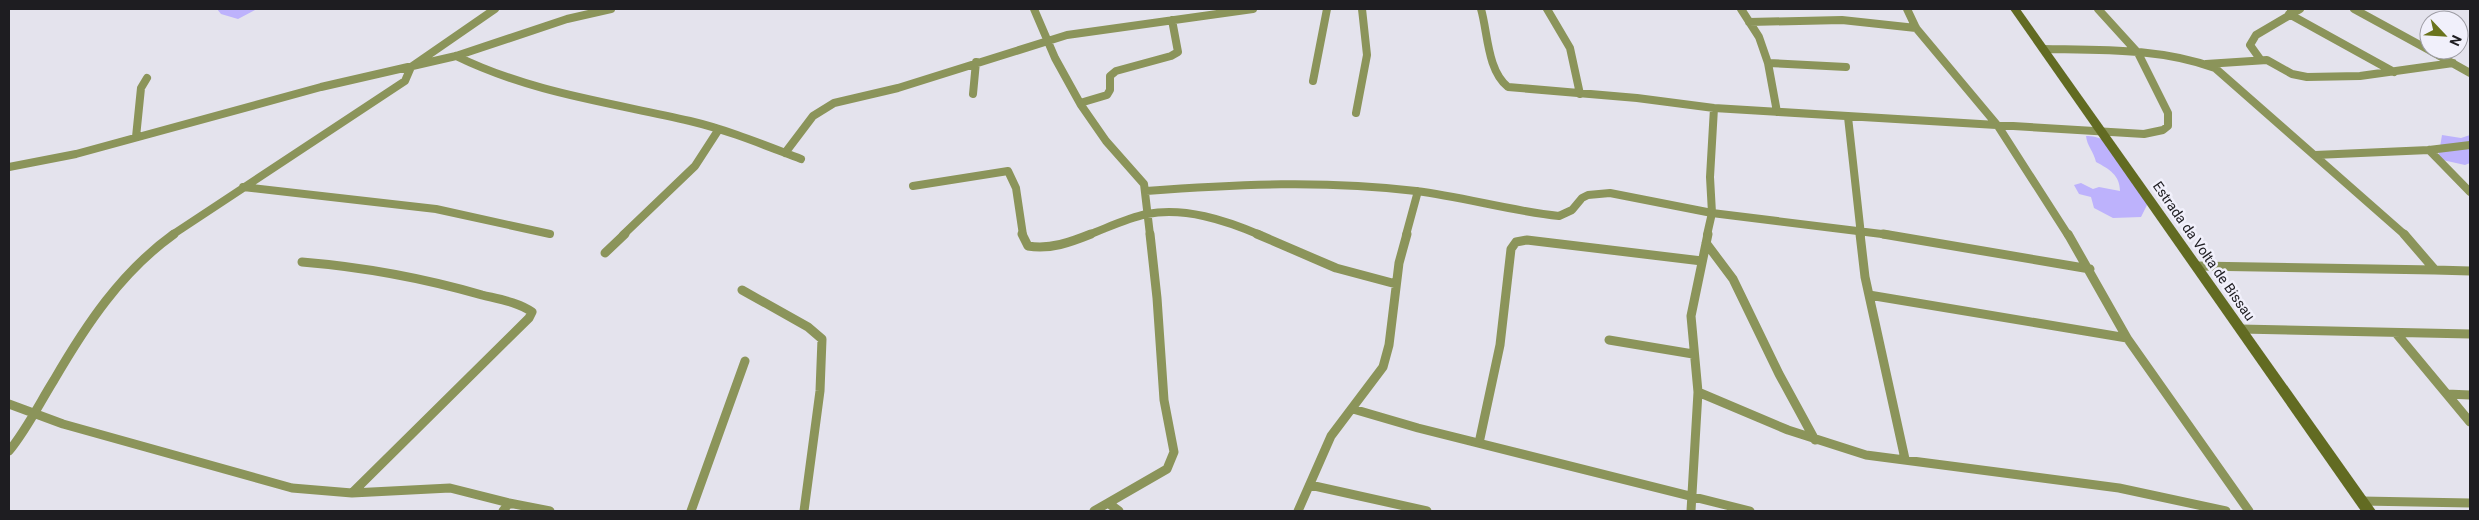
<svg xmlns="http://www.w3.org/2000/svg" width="2479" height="520" viewBox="0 0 2479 520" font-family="Roboto,sans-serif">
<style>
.green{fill:#bdb2fc}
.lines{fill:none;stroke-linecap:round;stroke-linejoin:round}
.minor-far1{stroke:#8b945a;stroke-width:8}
.minor{stroke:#8b945a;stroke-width:9}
.secondary{fill:#626b22;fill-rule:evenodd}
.labels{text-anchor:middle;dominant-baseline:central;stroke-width:5;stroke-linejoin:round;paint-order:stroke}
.street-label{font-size:14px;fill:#1e1d21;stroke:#f1f0fb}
</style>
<rect width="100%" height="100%" fill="#e4e3ed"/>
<path class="green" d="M217,9H257L238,19L221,14Z
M2442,135L2461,138L2470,135V163L2465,165L2438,159Z
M2086,136C2092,136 2099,137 2105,141C2114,149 2141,193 2147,205L2141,217L2113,218L2094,208L2091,197L2079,194L2074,185L2081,183L2093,189L2099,187L2120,191C2120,175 2109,169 2096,162C2094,152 2087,146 2086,136Z"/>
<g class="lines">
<path class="minor-far1" d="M1034,9L1055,58L1081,105L1106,141L1144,184L1150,235
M1481,9C1488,33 1487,70 1508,87L1637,98L1714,108L2144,134L2163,130L2168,126V113L2138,53L2098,9
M1547,9L1570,48L1580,94
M1741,9L1759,37L1768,63L1777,112
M1907,9L1916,28L1998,126L2068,235
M2354,9L2429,50
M2289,14L2394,72
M1749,22L1842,20L1916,28
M2044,49C2101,50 2161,48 2215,68L2405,235
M2429,50L2470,73
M456,56C532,93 608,102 690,121C728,130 764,145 801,159
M2260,59L2250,45L2256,35L2300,9
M1768,63L1846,67
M2206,64L2267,60L2292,74L2307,77L2360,76L2453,63
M1313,81L1327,9
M973,94L976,62
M1080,103L1107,95L1110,90V76L1116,71L1171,56L1178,52L1172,20
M1356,113L1367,55L1362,9
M1848,117L1861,235
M136,137L141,88L147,78
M2429,150L2470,192
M785,153L813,116L834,103L898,88L1067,35L1253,9
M2315,155L2429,150L2470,145
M9,167L76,154L321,87L456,56L567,19L611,9
M913,186L1008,171L1016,188L1023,235
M243,187L436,209L550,234
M1146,191C1236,184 1326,180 1416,191C1464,197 1511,211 1559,216L1572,210L1582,198L1588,195L1610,193L1712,213L1890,235
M172,235L405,81L411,67L495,9
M623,235L695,166L719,129
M1088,235C1107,228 1127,218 1147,214C1185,207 1225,220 1260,235
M1406,235L1418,191
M1707,235L1712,213L1710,177L1714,108"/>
<path class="minor" d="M1022,234L1028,246C1050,250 1071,242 1091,234
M1257,234L1336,268L1396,284
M1860,234L1865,277L1905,459
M1883,234L2090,269
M1706,243L1733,279L1779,374L1815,440
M605,253L625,234
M302,262C363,267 423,278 482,295C498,299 518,302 532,312L529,318L352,493
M2197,266L2435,270L2404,234
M2435,270L2470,271
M742,290L808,327L822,339L820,391L804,511
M1869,295L2127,338L2068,234
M2240,329L2470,334
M2396,333L2470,422
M2127,338L2249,511
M1609,340L1693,354
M1698,392L1788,430L1866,455L2119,488L2226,511
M2447,394L2470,395
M9,404L63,424L292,488L352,493L450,488L509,503L503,511
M1353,409L1418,428L1750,511
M1479,443L1500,345L1511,249L1516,242L1527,240L1702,261
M9,451C27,429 39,404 54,380C86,325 121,272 174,234
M1310,485L1427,511
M2362,501L2470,503
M509,503L550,511
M691,511L745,361
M1094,511L1108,503
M1119,511L1108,503L1167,469L1174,452L1164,400L1157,298L1150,234
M1298,511L1331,436L1383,367L1389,345L1399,263L1407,234
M1691,511L1698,392L1691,316L1708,234"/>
<path class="secondary" d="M2010,9H2020L2376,511H2361Z"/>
</g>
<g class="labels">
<g class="street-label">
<text transform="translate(2204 251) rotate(55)">Estrada da Volta de Bissau</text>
</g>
</g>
<rect width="2479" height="520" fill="none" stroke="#1e1d21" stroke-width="20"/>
<g transform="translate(2444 35) rotate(115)"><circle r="24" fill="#f1f0fb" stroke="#9d9ca4"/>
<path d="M0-4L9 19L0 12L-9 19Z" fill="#6a731d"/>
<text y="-8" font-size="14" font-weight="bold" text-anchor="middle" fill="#1e1d21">N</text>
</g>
</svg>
